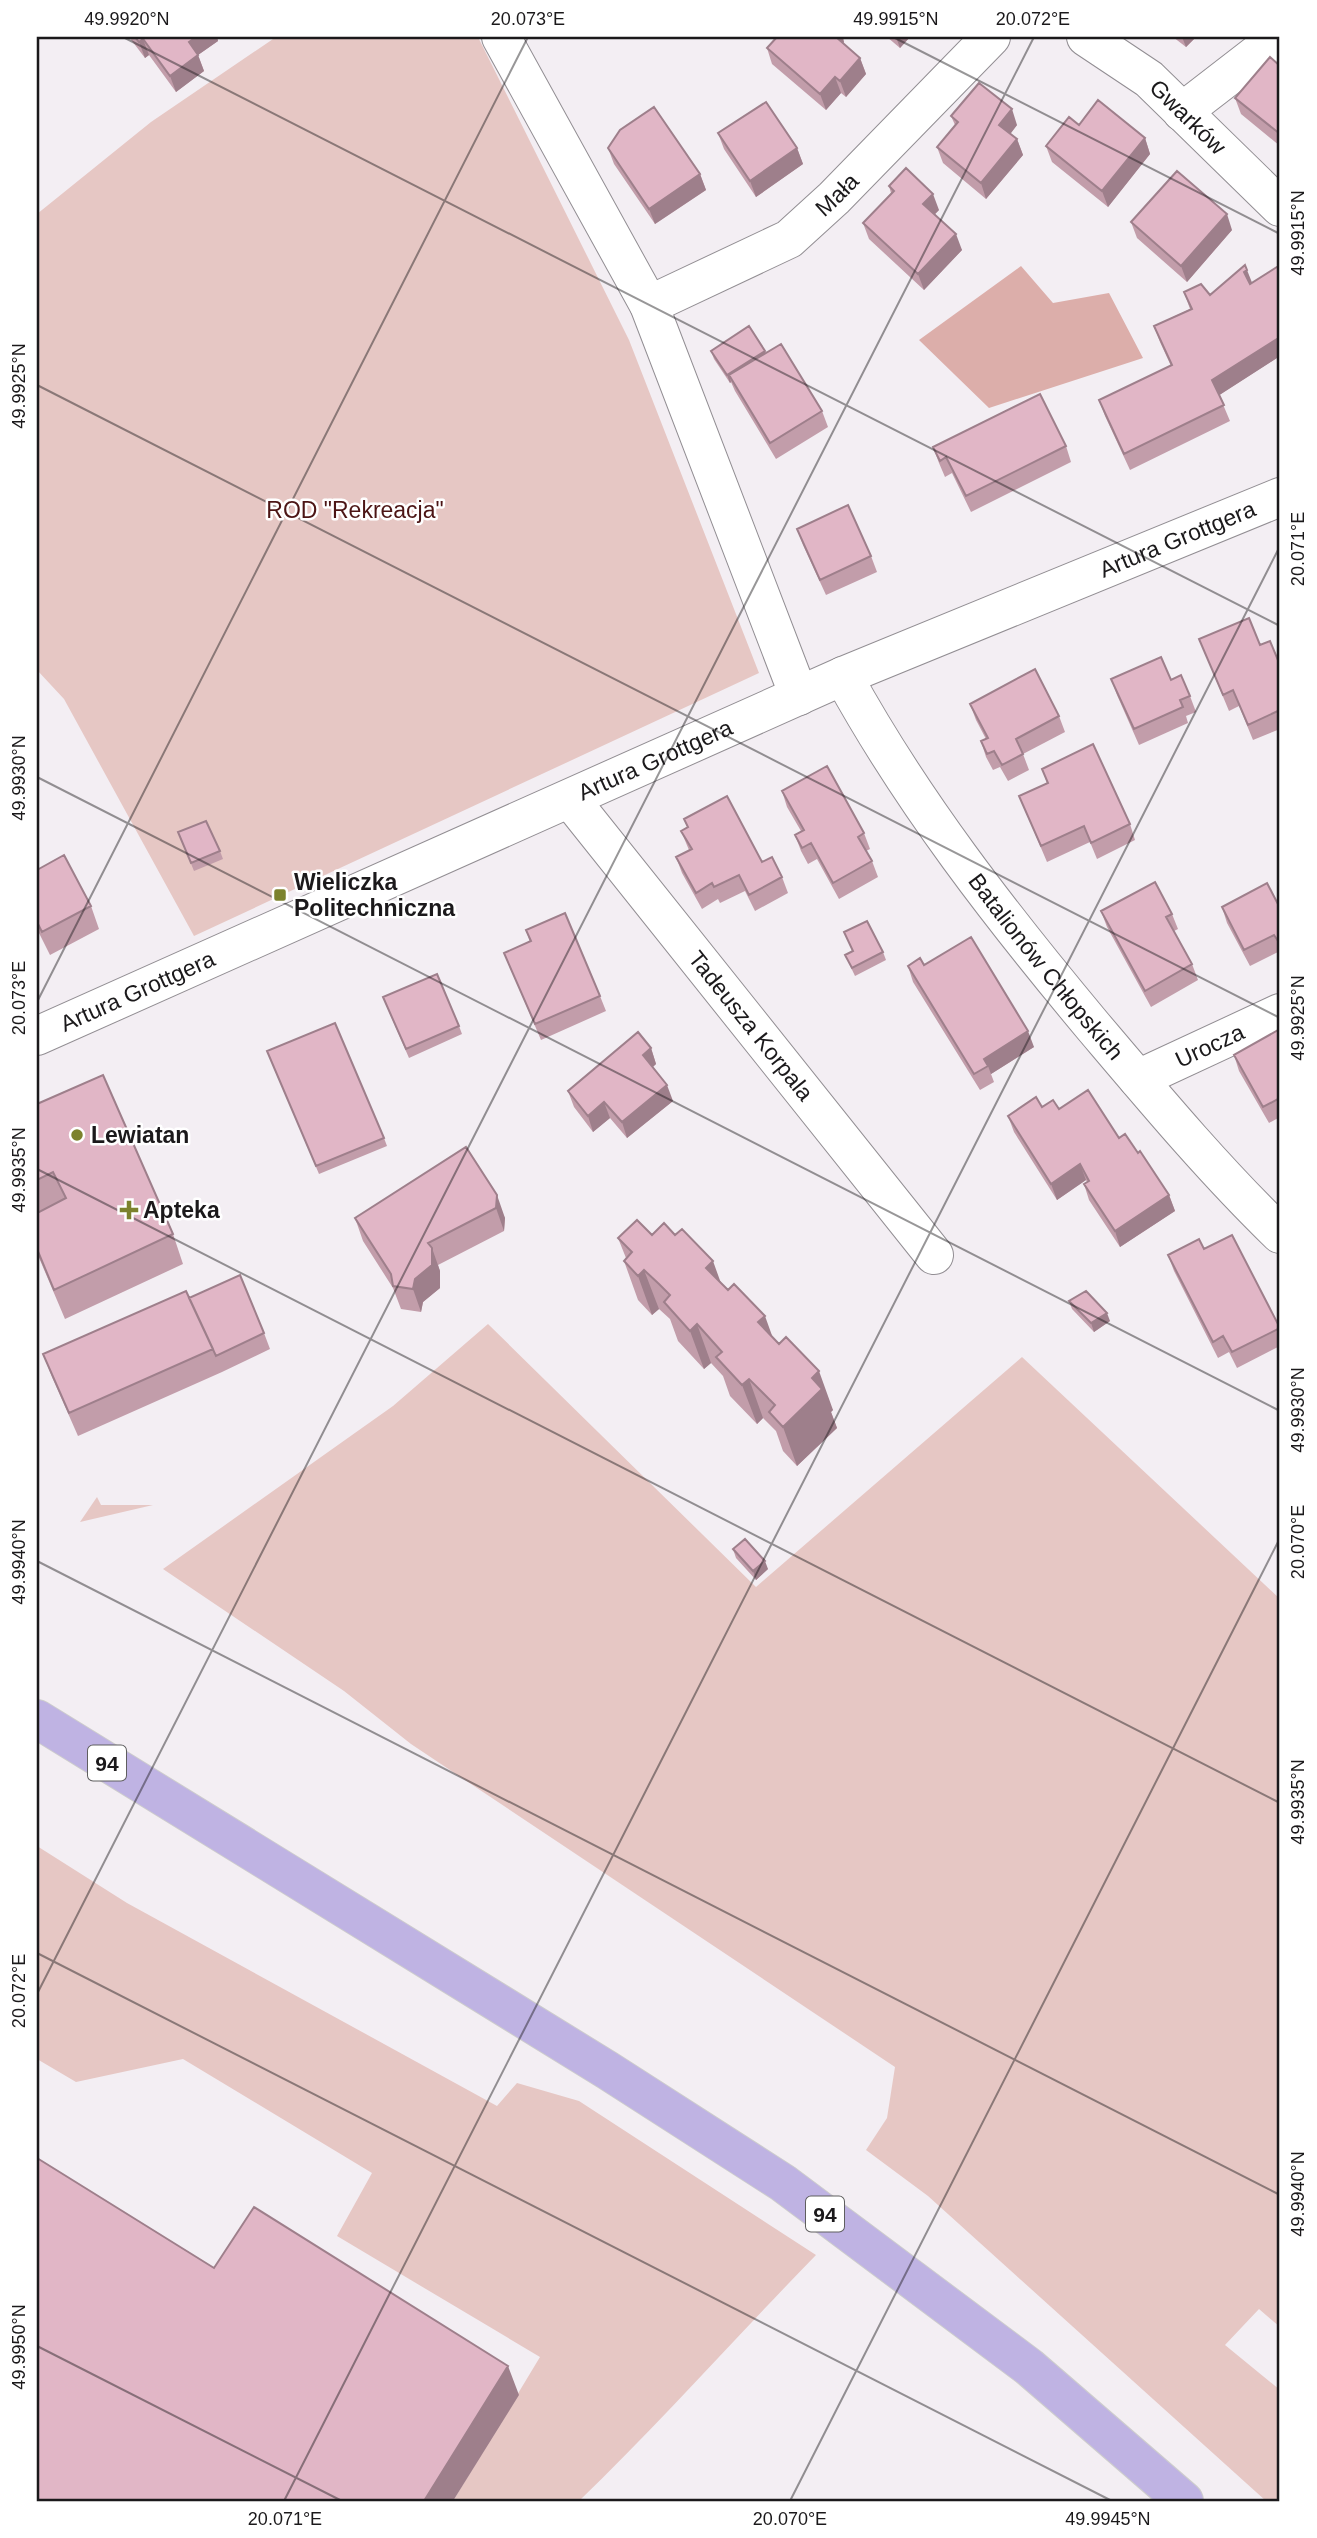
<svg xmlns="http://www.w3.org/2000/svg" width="1317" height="2538" viewBox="0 0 1317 2538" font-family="Helvetica,sans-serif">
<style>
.green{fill:#e6c7c4}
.forest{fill:#dcaeaa}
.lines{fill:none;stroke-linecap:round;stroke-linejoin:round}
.street-casing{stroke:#928e93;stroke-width:40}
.secondary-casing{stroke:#928e93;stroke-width:40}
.primary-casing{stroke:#cdcccd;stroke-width:40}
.street{stroke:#fff;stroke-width:38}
.secondary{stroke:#fff;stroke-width:38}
.primary{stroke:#bfb3e3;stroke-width:38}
.wall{fill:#c29daa}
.shaded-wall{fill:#9e7f8b}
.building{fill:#e1b6c6;stroke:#9e7f8b;stroke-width:2}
.ticks{fill:none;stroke:#1b191b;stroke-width:2;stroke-opacity:0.45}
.poi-dot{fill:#7c822d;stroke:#fff;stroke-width:2.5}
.labels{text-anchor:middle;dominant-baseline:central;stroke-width:5;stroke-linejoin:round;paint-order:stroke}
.shield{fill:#fff;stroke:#5f5e5f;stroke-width:2}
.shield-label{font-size:21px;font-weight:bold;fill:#1b191b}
.street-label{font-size:23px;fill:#1b191b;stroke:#fff}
.park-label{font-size:23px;fill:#4c1515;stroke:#fff}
.poi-label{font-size:23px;font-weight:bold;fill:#1b191b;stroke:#fff;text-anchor:start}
.neatline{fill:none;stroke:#1b191b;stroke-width:2.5}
.ticks-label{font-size:18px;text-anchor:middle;fill:#1b191b}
</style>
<rect width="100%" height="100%" fill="#f3eef3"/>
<path class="green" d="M276,37H478L629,340L759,673L194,936L64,699L37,670V214L151,122Z
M488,1324L756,1587L1022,1357L1280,1599V2327L1259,2309L1225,2345L1280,2390V2501H1266L928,2196L866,2150L887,2118L895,2067L411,1744L344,1691L163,1569L393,1406Z
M97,1497L101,1505H153L80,1522Z
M37,1846L127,1903L497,2106L517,2083L579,2101L816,2255C736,2337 661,2422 579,2501H453L540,2357L337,2236L372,2173L183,2059L76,2082L37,2059Z"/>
<path class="forest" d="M1021,266L1053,303L1109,293L1143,358L989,408L919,340Z"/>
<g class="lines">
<g class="street-casing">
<g id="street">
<path d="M501,37L649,305L799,696"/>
<path id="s1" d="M1086,37L1149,79L1280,207"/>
<path d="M1182,112L1279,37"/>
<path id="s2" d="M649,305L789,239L834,198L991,37"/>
<path id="s3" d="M843,676C912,802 1001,916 1092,1025C1153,1097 1213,1169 1280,1234"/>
<path id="s4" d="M570,799L934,1255"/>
<path id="s5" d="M1138,1079L1280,1013"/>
</g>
</g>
<g class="secondary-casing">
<g id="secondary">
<path id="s6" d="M37,1036L843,676L1280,497"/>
</g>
</g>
<g class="primary-casing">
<path id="primary" d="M37,1719L607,2070L783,2183L1029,2367L1184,2501"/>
</g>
<use href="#street" class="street"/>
<use href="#secondary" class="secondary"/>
<use href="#primary" class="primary"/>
</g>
<path class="wall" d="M129,37H217L218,41L198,55L204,71L176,92L149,55L145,58Z
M887,37H910L900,48Z
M1173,37H1196L1186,47Z
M844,42L843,43L860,58L866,74L846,97L841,93L826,110L772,64L767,48Z
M1280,66V146L1241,114L1235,98Z
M951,116L1017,125L1010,134L1017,139L1023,155L986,199L943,163L937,147L955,125Z
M1079,125L1145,138L1150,154L1108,207L1052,162L1046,146Z
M718,133L797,148L803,164L756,197L724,149Z
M608,148L700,174L706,190L655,224L614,164Z
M889,186L939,210L935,214L962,250L924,290L869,239L863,223L891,193Z
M1131,222L1232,230L1187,282L1137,238Z
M1252,283L1280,356L1219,395L1230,421L1130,470L1105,416L1099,400L1171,366L1160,342L1154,326L1190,309L1184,292L1210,295Z
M711,351L822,411L828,427L776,459L735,391L731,382L730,383L714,359Z
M1066,446L1071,462L971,512L952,473L945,477L939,463L933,447Z
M797,529L871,556L877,572L826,595L803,545Z
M1199,639L1280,665V729L1253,740L1239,706L1229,711Z
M1111,679L1190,696L1196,712L1186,716L1188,723L1139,745L1117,695Z
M970,704L1059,716L1065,732L1023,754L1029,770L1008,781L1000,767L993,770L986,757L981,741L986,739L976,720Z
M1042,769L1130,824L1135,840L1097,859L1090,842L1047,862L1019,796L1047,783Z
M782,791L864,833L870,849L866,851L872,861L878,877L839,899L817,859L808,864L801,851L795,835L801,831L787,807Z
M684,819L762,862L782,877L788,893L755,911L745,891L720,903L718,899L702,909L682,873L676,857L689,850L681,831L687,827Z
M178,832L220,851L223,859L194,871Z
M37,870L91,906L99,929L50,955L37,929Z
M1222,907L1280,908V952V951L1250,966L1227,923Z
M1101,911L1172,914L1178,929L1174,931L1192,964L1198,980L1151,1007L1107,927Z
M526,930L600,996L606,1011L541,1040L504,953L530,942Z
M844,932L883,952L886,960L855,976L845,955L853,952Z
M924,965L1034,1047L991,1074L994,1082L980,1090L913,982L908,966Z
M386,1005L459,1026L462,1034L409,1058Z
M1280,1029V1117L1269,1123L1239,1071L1234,1055Z
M651,1048L656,1064L653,1067L673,1101L627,1138L610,1118L593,1132L574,1107L568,1091Z
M270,1059L384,1138L387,1146L319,1174Z
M37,1104L173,1234L183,1264L65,1319L37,1253Z
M1042,1107L1059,1109L1119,1138L1138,1153L1169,1195L1175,1211L1120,1247L1089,1200L1084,1184L1087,1182L1086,1180L1057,1200L1014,1132L1008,1116Z
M466,1147L505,1218L504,1231L438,1265L440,1271V1288L423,1302L421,1312L401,1309L393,1288L363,1241L355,1218Z
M652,1235L721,1284L773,1338L833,1410L831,1412L837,1428L797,1466L783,1451L776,1431L763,1418L757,1424L730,1396L723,1376L711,1363L704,1369L678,1341L670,1319L659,1309L652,1315L638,1300L624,1261L626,1258L618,1238Z
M1232,1235L1280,1329V1346L1237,1368L1229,1352L1218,1358L1174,1271L1168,1255L1204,1249Z
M189,1298L264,1333L270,1349L222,1372L78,1436L52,1377L43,1354Z
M1069,1301L1110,1321L1094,1332L1072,1309Z
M733,1549L768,1569L756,1580L736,1558Z"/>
<path class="shaded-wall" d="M196,37H217L218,41L198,55L204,71L176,92L170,76L189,42Z
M833,37H843L844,42L838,50Z
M896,37H910L900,48Z
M1182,37H1196L1186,47Z
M143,39L149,55L145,58L139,42Z
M860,58L866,74L846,97L840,81Z
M835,77L841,93L826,110L820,94Z
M1012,109L1017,125L1005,141L999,125Z
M1145,138L1150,154L1108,207L1102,191Z
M1017,139L1023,155L986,199L981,183Z
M797,148L803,164L756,197L750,181Z
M700,174L706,190L655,224L649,209Z
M933,194L939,210L929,220L923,204Z
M1227,214L1232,230L1187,282L1181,266Z
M956,234L962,250L924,290L918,274Z
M1247,270L1253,285L1249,288L1244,272Z
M1280,337V356L1218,396L1212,380Z
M765,351L767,360L729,375L731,382L730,383L727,375Z
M1028,1031L1034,1047L991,1074L988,1066L984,1059Z
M651,1048L656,1064L648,1071L643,1055Z
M667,1085L673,1101L627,1138L622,1122Z
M604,1102L610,1118L593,1132L588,1116Z
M1080,1164L1086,1180L1057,1200L1051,1184Z
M497,1195L505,1218L504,1231L496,1208Z
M1169,1195L1175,1211L1120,1247L1115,1231Z
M432,1248L440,1271V1288L423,1302L421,1312L413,1289L415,1279Z
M713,1261L727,1300L706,1268Z
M644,1270L659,1309L652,1315L638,1276Z
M1107,1313L1110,1321L1094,1332L1091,1323Z
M765,1316L779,1355L758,1322Z
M697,1324L711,1363L704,1369L690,1331Z
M819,1371L833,1410L831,1412L837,1428L797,1466L783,1427L812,1378Z
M749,1379L763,1418L757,1424L742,1385Z
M765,1561L768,1569L756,1580L753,1571Z
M508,2366L519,2395L453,2501H424Z"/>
<path class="building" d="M135,37H196L189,42L198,55L170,76L143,39L139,42Z
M777,37H836L860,58L840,81L835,77L820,94L767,48Z
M1270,57L1280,66V134L1235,98Z
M979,83L1012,109L999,125L1017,139L981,183L937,147L958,122L951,116Z
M1098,100L1145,138L1102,191L1046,146L1069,117L1079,125Z
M766,102L797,148L750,181L718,133Z
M654,107L700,174L649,209L608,148L620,130Z
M906,168L933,194L923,204L956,234L918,274L863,223L894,191L889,186Z
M1177,171L1227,214L1181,266L1131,222Z
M1245,265L1247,270L1244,272L1250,284L1280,265V337L1212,380L1224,405L1124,454L1099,400L1172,365L1154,326L1192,309L1184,292L1201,284L1210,295Z
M749,326L765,351L727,375L711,351Z
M781,344L822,411L770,443L729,375Z
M1040,394L1066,446L966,496L946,457L940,461L933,447Z
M848,505L871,556L820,580L797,529Z
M1249,618L1260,645L1270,641L1280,665V710L1248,725L1233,690L1223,695L1199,639Z
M1161,657L1171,680L1181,675L1190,696L1180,700L1183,707L1134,729L1111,679Z
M1035,669L1059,716L1016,739L1023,754L1002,765L994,751L987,754L981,741L988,738L970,704Z
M1093,744L1130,824L1091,843L1084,826L1041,846L1019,796L1048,783L1042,769Z
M827,766L864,833L858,837L872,861L833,883L811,843L802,848L795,835L804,830L782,791Z
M727,796L762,862L772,857L782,877L749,895L739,875L714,887L712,883L696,893L676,857L692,849L681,831L688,827L684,819Z
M206,821L220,851L191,863L178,832Z
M64,855L91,906L42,932L37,922V870Z
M1155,882L1172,914L1166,917L1192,964L1145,991L1101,911Z
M1267,883L1280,908V940L1278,941L1274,935L1244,950L1222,907Z
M565,913L600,996L535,1024L504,953L531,941L526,930Z
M867,921L883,952L852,968L845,955L853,951L844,932Z
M971,937L1028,1031L984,1059L988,1066L974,1074L908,966L920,958L924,965Z
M437,974L459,1026L406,1049L383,997Z
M335,1023L384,1138L316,1166L267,1051Z
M1280,1029V1098L1263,1107L1234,1055Z
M638,1032L651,1048L643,1055L667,1085L622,1122L604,1102L588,1116L568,1091Z
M103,1075L173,1234L54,1290L37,1249V1213L66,1198L53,1172L37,1180V1104Z
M1088,1090L1119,1138L1125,1134L1138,1153L1140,1151L1169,1195L1115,1231L1084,1184L1089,1181L1080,1164L1051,1184L1008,1116L1036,1097L1042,1107L1053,1100L1059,1109Z
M466,1147L497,1195L496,1208L428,1243L432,1248V1265L415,1279L413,1289L393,1286L391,1274L355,1218Z
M637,1220L652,1235L664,1223L675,1235L682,1229L713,1261L706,1268L728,1290L734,1284L765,1316L758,1322L779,1344L786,1337L819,1371L812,1378L822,1389L783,1427L769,1412L775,1405L749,1379L742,1385L716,1357L722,1352L697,1324L690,1331L664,1302L670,1295L659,1284L644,1270L638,1276L624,1261L632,1252L618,1238Z
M1232,1235L1280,1328L1232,1352L1223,1336L1213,1342L1168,1255L1199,1239L1204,1249Z
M240,1275L264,1333L216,1356L189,1298Z
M186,1291L213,1349L69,1413L43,1354Z
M1086,1291L1107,1313L1091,1323L1069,1301Z
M745,1539L765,1561L753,1571L733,1549Z
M37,2158L214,2268L254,2207L508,2366L424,2501H37Z"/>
<path class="ticks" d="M123,37L1280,626M893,37L1280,234M37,385L1280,1018M37,777L1280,1411M37,1002L528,37M37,1169L1280,1803M37,1561L1280,2195M37,1953L1112,2501M37,1994L1034,37M37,2346L342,2501M284,2501L1280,546M790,2501L1280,1538"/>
<g class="poi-dot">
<rect x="273" y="888" width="14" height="14" rx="3.5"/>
<circle cx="77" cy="1135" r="7"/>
<path d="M125.5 1199.5h7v7h7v7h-7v7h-7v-7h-7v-7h7z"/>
</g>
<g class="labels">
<g class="shield">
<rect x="88" y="1745.5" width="38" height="35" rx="5"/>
<rect x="806" y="2196.5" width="38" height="35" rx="5"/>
</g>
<g class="shield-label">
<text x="107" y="1763">94</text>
<text x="825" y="2214">94</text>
</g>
<g class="street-label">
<text stroke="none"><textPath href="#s1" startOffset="130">Gwarków</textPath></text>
<text stroke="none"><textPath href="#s2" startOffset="220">Mała</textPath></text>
<text stroke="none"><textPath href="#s6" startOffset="1244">Artura Grottgera</textPath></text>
<text stroke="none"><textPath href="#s6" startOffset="677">Artura Grottgera</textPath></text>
<text stroke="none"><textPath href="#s3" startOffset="355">Batalionów Chłopskich</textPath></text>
<text stroke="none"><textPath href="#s6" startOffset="110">Artura Grottgera</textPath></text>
<text stroke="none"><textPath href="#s4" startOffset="290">Tadeusza Korpala</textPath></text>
<text stroke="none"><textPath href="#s5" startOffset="79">Urocza</textPath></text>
</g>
<g class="park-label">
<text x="355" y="510">ROD "Rekreacja"</text>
</g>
<g class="poi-label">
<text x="294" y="882">Wieliczka<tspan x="294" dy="26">Politechniczna</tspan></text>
<text x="91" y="1135">Lewiatan</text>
<text x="143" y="1210">Apteka</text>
</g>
</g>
<rect width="1317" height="2538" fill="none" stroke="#ffffff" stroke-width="77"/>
<rect x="38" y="38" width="1240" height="2462" class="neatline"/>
<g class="ticks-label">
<text x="127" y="25">49.9920°N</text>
<text x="528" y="25">20.073°E</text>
<text x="896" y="25">49.9915°N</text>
<text x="1033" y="25">20.072°E</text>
<text transform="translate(1298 233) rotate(-90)" y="6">49.9915°N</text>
<text transform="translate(19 386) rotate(-90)" y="6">49.9925°N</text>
<text transform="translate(1298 549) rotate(-90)" y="6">20.071°E</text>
<text transform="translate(19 778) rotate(-90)" y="6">49.9930°N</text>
<text transform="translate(19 998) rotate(-90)" y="6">20.073°E</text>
<text transform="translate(1298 1018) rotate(-90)" y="6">49.9925°N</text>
<text transform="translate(19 1170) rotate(-90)" y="6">49.9935°N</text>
<text transform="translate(1298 1410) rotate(-90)" y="6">49.9930°N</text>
<text transform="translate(1298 1542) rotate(-90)" y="6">20.070°E</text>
<text transform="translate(19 1562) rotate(-90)" y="6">49.9940°N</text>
<text transform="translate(1298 1802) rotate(-90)" y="6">49.9935°N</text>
<text transform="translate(19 1991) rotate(-90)" y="6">20.072°E</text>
<text transform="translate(1298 2194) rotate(-90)" y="6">49.9940°N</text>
<text transform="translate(19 2347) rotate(-90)" y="6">49.9950°N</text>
<text x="285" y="2525">20.071°E</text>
<text x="790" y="2525">20.070°E</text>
<text x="1108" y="2525">49.9945°N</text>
</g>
</svg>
